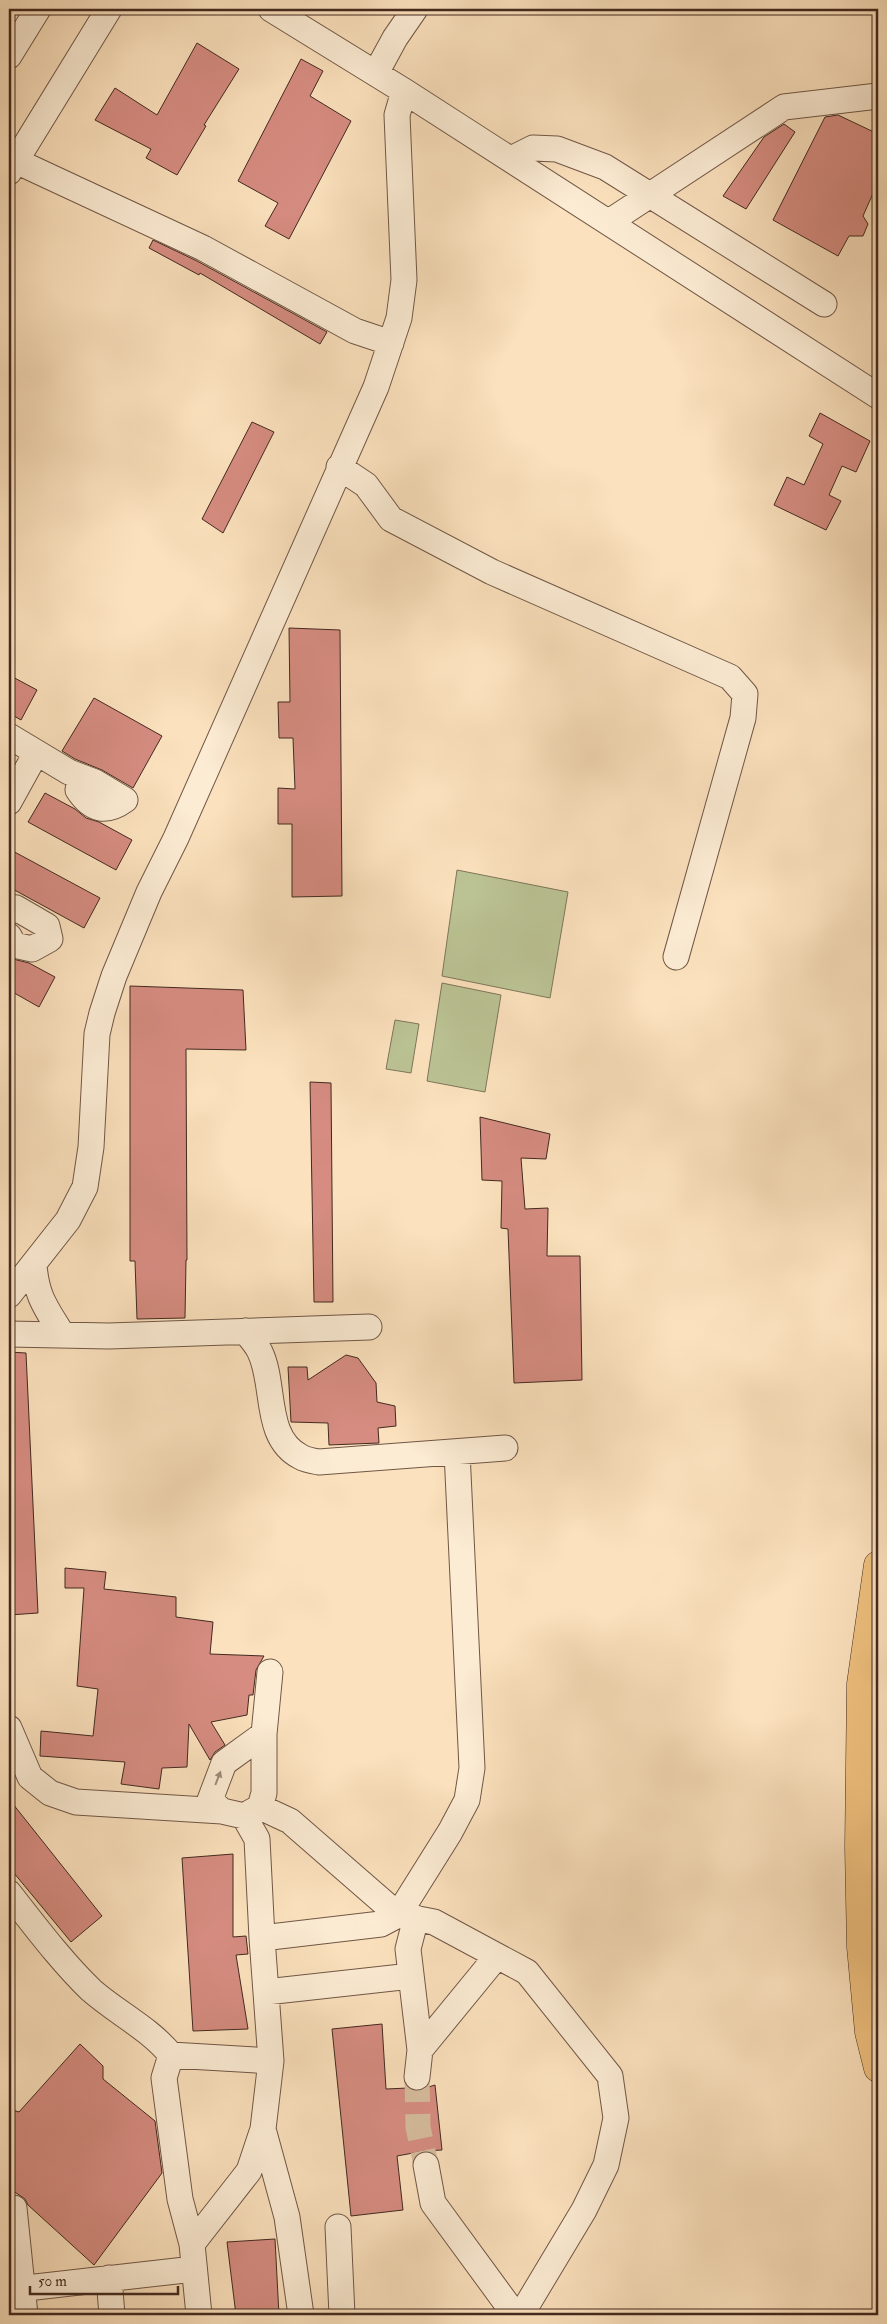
<svg xmlns="http://www.w3.org/2000/svg" width="887" height="2324" viewBox="0 0 887 2324" font-family="'IM FELL Double Pica',serif">
<style>
.green{fill:#bbc394;stroke:#7e765a}
.building{fill:#d68c81;stroke:#42291f}
.lines{fill:none;stroke-linecap:round;stroke-linejoin:round}
.minor-tunnel{stroke:#d6bc9d;stroke-width:25;stroke-dasharray:25 12;stroke-linecap:butt}
.minor-casing{stroke:#705746;stroke-width:27}
.major-casing{stroke:#42291f;stroke-width:29}
.minor{stroke:#fcecd4;stroke-width:25}
.major{stroke:#eec07e;stroke-width:28}
.oneway{fill:#9f8a7a}
</style>
<rect width="100%" height="100%" fill="#fbe1bd"/>
<filter id="stains"><feTurbulence type="fractalNoise" baseFrequency=".004" numOctaves="4"/><feColorMatrix values="0 0 0 0 .2 0 0 0 0 .09 0 0 0 0 .02 0 0 0 .5 -.17"/></filter>
<radialGradient id="worn" r=".72"><stop offset=".6" stop-color="#630" stop-opacity="0"/><stop offset="1" stop-color="#630" stop-opacity=".3"/></radialGradient>
<path class="green" d="M457,870L568,892L550,998L442,976Z
M442,983L501,995L485,1092L427,1081Z
M395,1020L419,1024L411,1073L386,1069Z"/>
<path class="building" d="M197,43L239,69L204,125L206,126L177,175L146,158L151,149L95,120L115,88L157,115Z
M301,59L323,71L310,96L351,121L289,239L265,226L278,203L238,181Z
M838,115L878,134V182L863,216L868,224L863,236H849L838,256L773,220L825,117Z
M784,124L795,132L746,209L723,196L764,137Z
M153,240L197,261L327,332L320,344L200,273L199,275L149,248Z
M820,413L870,441L856,472L842,466L829,495L841,501L826,530L774,505L787,477L804,485L823,444L809,436Z
M252,422L274,432L223,533L202,519Z
M289,628L340,630L342,896L292,897V824H278V788L295,789L293,738H279L278,702H290Z
M9,675L37,690L21,720L9,713Z
M94,698L162,736L133,788L102,770L75,759L62,751Z
M45,793L75,809L86,818L99,822L132,840L116,870L28,822Z
M9,849L100,898L84,928L9,887Z
M9,958L29,963L55,977L39,1007L9,990Z
M130,986L243,990L246,1050L186,1049L187,1260H186L185,1318L137,1319L135,1261H130Z
M310,1082L331,1083L333,1302H314Z
M480,1117L550,1134L546,1159L521,1158L525,1209L548,1208L547,1256H580L582,1380L514,1383L508,1229L501,1228L502,1181L482,1180Z
M9,1352L26,1353L38,1613L9,1615Z
M346,1355L358,1358L376,1383L377,1402L395,1406L396,1426L378,1428L379,1443L329,1445L328,1423L291,1422L288,1367H307L308,1380Z
M65,1568L106,1572L104,1589L176,1597V1617L213,1622L210,1654L264,1656L256,1670L253,1695H249L247,1715L211,1722L225,1745L215,1752L210,1760L189,1724L187,1767L162,1768L159,1789L121,1784L125,1762L40,1756L41,1731L93,1736L98,1689L77,1686L84,1588H65Z
M9,1799L102,1916L71,1942L9,1867Z
M233,1854V1937L246,1936L248,1954L236,1955L248,2029L193,2031L182,1858Z
M382,2024L386,2089L408,2088L416,2091L435,2085L442,2150L424,2151L397,2156L403,2210L351,2216L332,2029Z
M80,2044L103,2066V2079L155,2121L162,2173L94,2265L28,2205L25,2199L9,2188V2109L19,2112Z
M275,2239L279,2315H236L227,2242Z"/>
<g class="lines">
<path class="minor-tunnel" d="M417,2077L418,2127L426,2165"/>
<g class="minor-casing">
<path id="minor" d="M271,9L404,91L878,396
M9,56L38,9
M376,73L395,38L415,9
M511,159L533,148L557,149L605,167L824,304
M16,161L203,248L355,331L391,343
M9,172L109,9
M609,222L784,107L878,96
M339,467L366,485L391,519L492,572L730,677L745,694L743,718L676,957
M9,736L69,772L95,782L125,800C106,814 91,810 78,790L80,778
M9,802L36,753
M9,912L16,908L47,926L50,939L32,949L14,945L9,936
M34,1264C36,1296 46,1308 62,1334
M9,1295L68,1220L85,1187L91,1147L97,1034L102,1013L114,976L149,892L176,838L376,387L399,318L404,280L397,115L404,91
M245,1331C250,1337 257,1345 260,1352C276,1385 263,1438 301,1457C306,1460 313,1461 319,1462L505,1448
M9,1334L109,1336L369,1327
M9,1728L30,1777L50,1793L76,1802L222,1811
M264,1734L224,1763L210,1800L222,1811L244,1816L260,1807L264,1793V1734L270,1672
M260,1807L290,1821L398,1915L434,1922L527,1972L610,2076L616,2118L606,2165L584,2210L521,2315
M244,1816L257,1839L262,1938L271,2061L263,2129L287,2217L301,2315
M9,1893C35,1926 61,1961 91,1990C117,2013 149,2028 171,2055L271,2061
M416,1918L408,1949L420,2050L417,2077
M262,1938L381,1924L398,1915L450,1832L467,1800L472,1768L457,1452
M266,1992L411,1976
M420,2050L497,1956
M171,2055L164,2078L180,2199L192,2244L199,2315
M426,2165L433,2203L515,2315
M14,2208L25,2315
M338,2227L342,2315
M192,2244L249,2171L263,2129
M109,2278L112,2315
M9,2290L194,2269"/>
</g>
<g class="major-casing">
<path id="major" d="M878,1565L861,1684L859,1847L861,1947L869,2032L878,2068"/>
</g>
<use href="#minor" class="minor"/>
<use href="#major" class="major"/>
</g>
<defs><path id="oneway-solid" d="M-6-.8H1V-3.2L6.5 0L1 3.2V.8H-6Z" transform="scale(1.25)"/></defs>
<use class="oneway" href="#oneway-solid" transform="translate(218 1778) rotate(-69)"/>
<rect width="887" height="2324" fill="none" stroke="#fbe1bd" stroke-width="30"/>
<rect x="10" y="10" width="867" height="2304" fill="none" stroke="#42291f" stroke-width="2.5"/>
<rect x="15" y="15" width="857" height="2294" fill="none" stroke="#42291f"/>
<path d="M30 2286v8h148v-8" fill="none" stroke="#42291f" stroke-width="2.5"/>
<text x="38" y="2286" font-size="15" fill="#42291f" stroke="#fcecd4" stroke-width="4" paint-order="stroke">50 m</text>
<rect width="100%" height="100%" filter="url(#stains)"/>
<rect width="100%" height="100%" fill="url(#worn)"/>
</svg>
